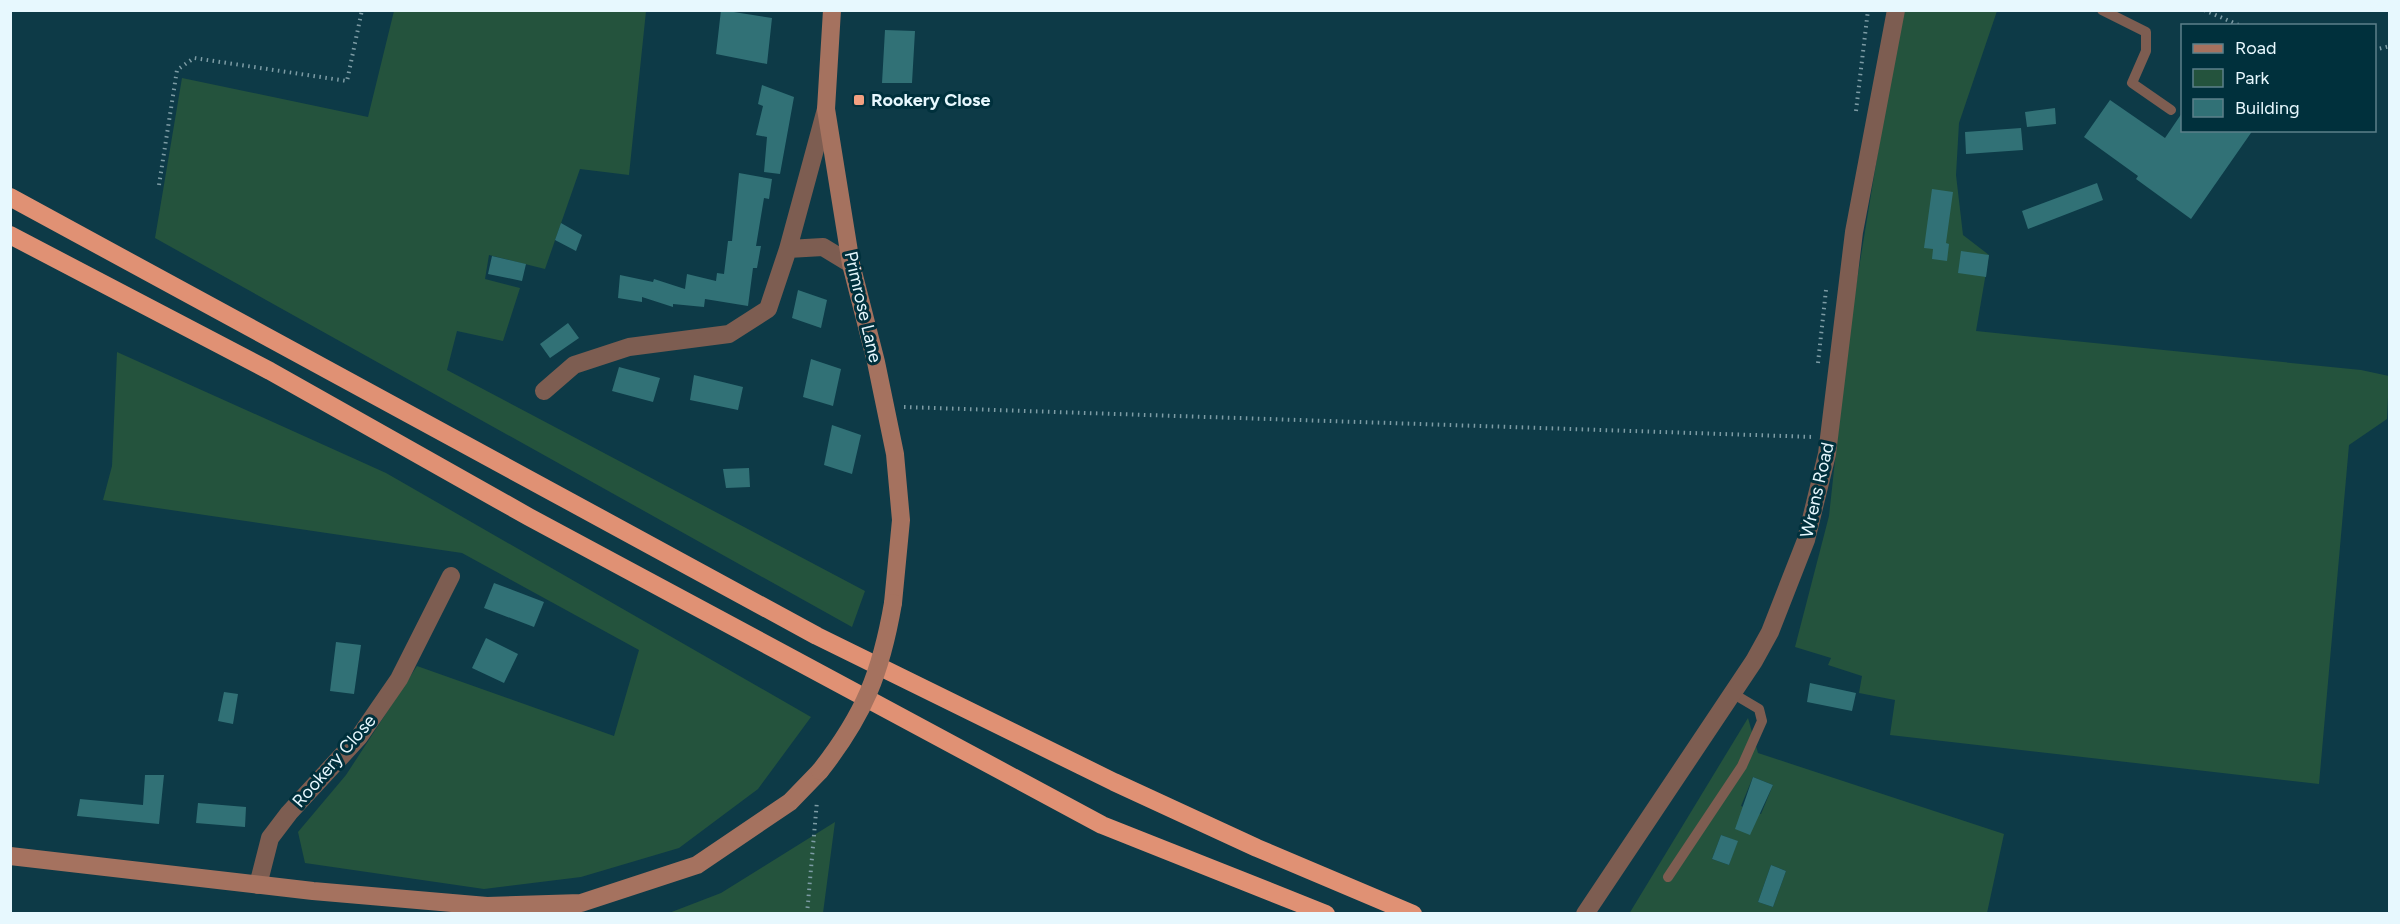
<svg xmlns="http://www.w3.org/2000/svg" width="2400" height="924" viewBox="0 0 2400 924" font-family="Figtree,sans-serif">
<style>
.green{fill:#24533d;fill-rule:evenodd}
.building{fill:#317176}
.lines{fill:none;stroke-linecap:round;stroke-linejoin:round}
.path{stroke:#7d9ca5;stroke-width:4;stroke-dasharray:1.5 4.5;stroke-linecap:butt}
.lane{stroke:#7d5d51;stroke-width:10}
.street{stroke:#7d5d51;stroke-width:18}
.secondary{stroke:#a5725f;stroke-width:18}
.highway{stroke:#e09174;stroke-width:18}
.secondary-bridge{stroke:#a5725f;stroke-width:18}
.poi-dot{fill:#f2a081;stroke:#00303c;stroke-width:2}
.labels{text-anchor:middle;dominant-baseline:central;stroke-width:6;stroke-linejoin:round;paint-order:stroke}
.poi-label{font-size:18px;font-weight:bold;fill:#e7f8fe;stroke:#00303c;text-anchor:start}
.street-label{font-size:18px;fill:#e7f8fe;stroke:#00303c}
</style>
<rect width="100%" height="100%" fill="#0d3a47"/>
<path class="green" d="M394,11H646L629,175L580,169L545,269L489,255L485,279L520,288L503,341L457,331L447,370L865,591L852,627L155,238L182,78L368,117Z
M1901,11H1997L1959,123L1956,175L1963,235L1989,255L1976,331L2361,370L2389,376L2387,419L2349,445L2319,784L1890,735L1895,700L1859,693L1862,676L1828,665L1831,658L1795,647L1829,516L1850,323Z
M117,352L386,473L811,717L758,789L679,848L581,877L484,889L305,863L298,832L346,775L417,666L614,736L639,650L462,553L103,500L112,466Z
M1748,718L1758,753L2004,834L1987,913L1629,914ZM1753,777L1773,785L1761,814L1741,806ZM1721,835L1737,841L1729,865L1712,859ZM1771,865L1786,871L1773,907L1758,902Z
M835,822L823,913H669L721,893Z"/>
<path class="building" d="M721,10L772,18L767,64L716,54Z
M885,30L915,31L912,83H882Z
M762,85L794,97L780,174L764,172L767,137L756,135L763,106L758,104Z
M2110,100L2165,138L2182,113V130H2253L2191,219L2136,179L2138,176L2084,137Z
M2055,108L2056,124L2027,127L2025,112Z
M2021,128L2023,150L1966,154L1965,132Z
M739,173L772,179L769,199L764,198L756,246H761L757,268H753L748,306L705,299L704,307L673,304V307L642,297V302L618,298L620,275L653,282L654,279L685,289L687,274L716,281L717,273L724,274L728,241H732Z
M2097,183L2103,200L2028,229L2022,211Z
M1932,189L1953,192L1946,243L1949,244L1947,261L1932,259L1933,249L1924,248Z
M561,223L582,235L576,251L555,240Z
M1961,251L1989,255L1986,277L1958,273Z
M492,256L526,264L522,281L488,274Z
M798,290L827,300L821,328L792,318Z
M568,323L579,338L550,358L540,344Z
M811,359L841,369L833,406L803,397Z
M619,367L660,378L653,402L612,391Z
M694,375L743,387L738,410L690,400Z
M832,425L861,435L852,474L824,465Z
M749,468L750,487L726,488L723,469Z
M494,583L544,602L534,627L484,608Z
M486,638L518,654L504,683L472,668Z
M336,642L361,645L354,694L330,691Z
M1810,683L1856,693L1852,711L1807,702Z
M224,692L238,694L233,724L218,721Z
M145,775H164L159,824L77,816L80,799L143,805Z
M1753,777L1773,785L1750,835L1735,829Z
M198,803L246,807L245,827L196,823Z
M1721,835L1738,841L1729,865L1712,859Z
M1771,865L1786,871L1773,907L1758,902Z"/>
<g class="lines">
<path class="path" d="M2204,10L2241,26
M2374,50L2390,46
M1856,111L1868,10
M159,185L177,70L194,58L347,81L362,10
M1818,363L1826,290
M904,407L1814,437
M807,914L817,801"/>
<path class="lane" d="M2102,10L2146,32V51L2132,83L2171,110
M1668,877L1742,766L1762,721L1759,709L1732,693"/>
<path class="street" d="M788,249L823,247L851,264
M544,391L574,365L629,347L729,334L768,309L788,249L826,109
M258,885L270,838L289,813L359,737L399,679L451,576
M1585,914L1754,661L1770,632L1806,540L1827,454L1854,232L1896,10"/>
<path class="secondary" d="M832,10L826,109L851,264L876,362L895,454L901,520L893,603
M10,856L313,891L487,906L581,903L697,865L790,802L820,771"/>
<path class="highway" d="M10,197L817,636L1114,782L1257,848L1413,914
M10,235L270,371L529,517L1102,825L1326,914"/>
<path class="secondary-bridge" d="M820,771C864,715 881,673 893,603"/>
</g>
<rect class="poi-dot" x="853" y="94" width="12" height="12" rx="3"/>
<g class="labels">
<g class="poi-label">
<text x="871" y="100">Rookery Close</text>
</g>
<g class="street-label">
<text transform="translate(863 307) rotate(77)">Primrose Lane</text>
<text transform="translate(1817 490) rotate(-77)">Wrens Road</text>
<text transform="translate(334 761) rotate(-49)">Rookery Close</text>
</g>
</g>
<rect width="2400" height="924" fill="none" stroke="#e7f8fe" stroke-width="24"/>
<rect x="2181" y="24" width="195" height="108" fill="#00303c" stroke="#5c808a" stroke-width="1.5"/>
<rect x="2193" y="44" width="30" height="9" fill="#a5725f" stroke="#5c808a" stroke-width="1.5"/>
<text x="2235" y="54" font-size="18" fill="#e7f8fe">Road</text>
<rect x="2193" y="69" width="30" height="18" fill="#24533d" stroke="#5c808a" stroke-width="1.5"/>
<text x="2235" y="84" font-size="18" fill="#e7f8fe">Park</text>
<rect x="2193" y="99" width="30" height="18" fill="#317176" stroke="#5c808a" stroke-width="1.5"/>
<text x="2235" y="114" font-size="18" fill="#e7f8fe">Building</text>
</svg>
